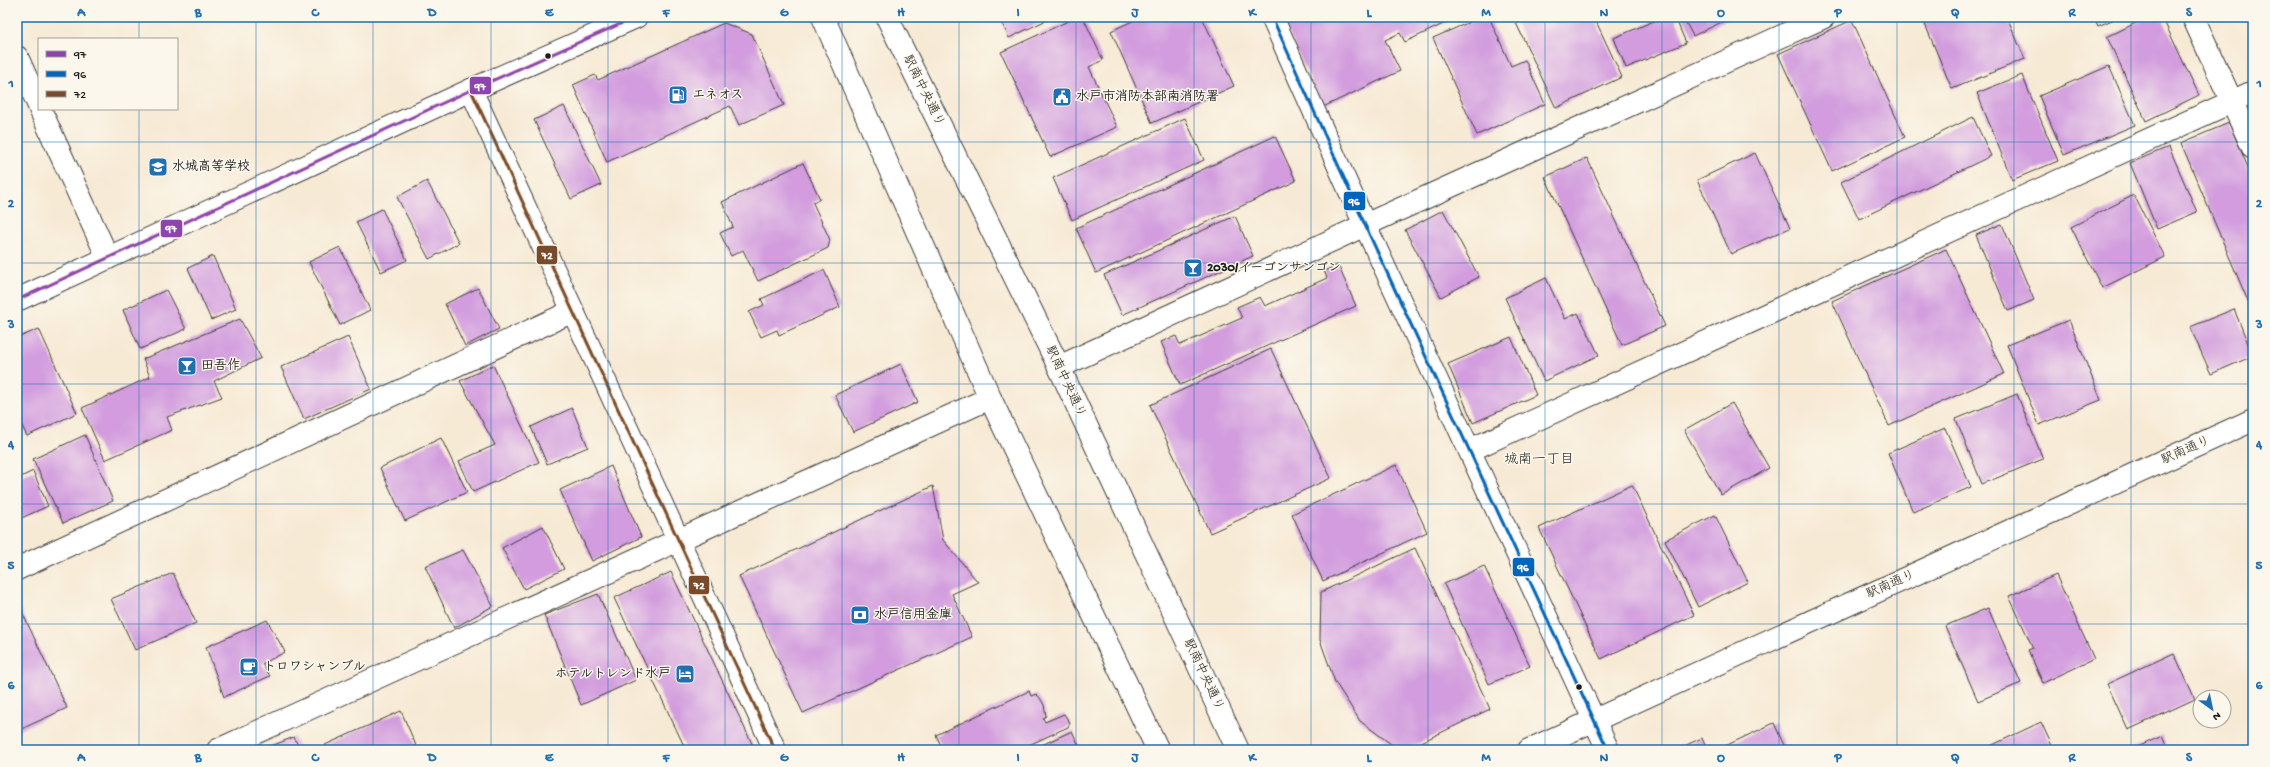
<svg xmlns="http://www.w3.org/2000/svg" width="2270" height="767" viewBox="0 0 2270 767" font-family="'Gochi Hand','Klee One',sans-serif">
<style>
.building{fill:#d29cde}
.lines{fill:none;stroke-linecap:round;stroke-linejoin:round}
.minor-casing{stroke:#3d3b38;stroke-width:24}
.tertiary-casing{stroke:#3d3b38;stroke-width:24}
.minor{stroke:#fff;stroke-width:22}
.tertiary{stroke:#fff;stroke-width:22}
.bus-1-casing{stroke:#fbf7ec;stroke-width:6}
.bus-2-casing{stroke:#fbf7ec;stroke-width:6}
.bus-3-casing{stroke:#fbf7ec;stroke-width:6}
.bus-1{stroke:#8e44ad;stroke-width:3}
.bus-2{stroke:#0065bd;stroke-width:3}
.bus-3{stroke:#7a4b2a;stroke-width:3}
.grid{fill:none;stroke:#1f6fb2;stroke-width:1;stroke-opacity:0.55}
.bus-dot{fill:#1c1c1c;stroke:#fbf7ec;stroke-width:1.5}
.labels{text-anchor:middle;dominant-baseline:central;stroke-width:3;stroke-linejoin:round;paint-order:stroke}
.street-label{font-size:13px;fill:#1c1c1c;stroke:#fbf7ec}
.poi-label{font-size:13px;font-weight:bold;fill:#1c1c1c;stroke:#fbf7ec;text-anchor:start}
.neighbourhood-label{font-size:14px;fill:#1c1c1c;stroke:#fbf7ec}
.line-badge{stroke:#fbf7ec;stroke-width:1.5}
.badge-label{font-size:11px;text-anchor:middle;font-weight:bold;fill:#fff}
.neatline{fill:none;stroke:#1f6fb2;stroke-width:1.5}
.grid-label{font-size:13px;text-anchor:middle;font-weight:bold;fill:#1f6fb2}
</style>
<rect width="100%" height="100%" fill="#fbf7ec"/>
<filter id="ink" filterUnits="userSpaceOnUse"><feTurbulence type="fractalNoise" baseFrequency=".025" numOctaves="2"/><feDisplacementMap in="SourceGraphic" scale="8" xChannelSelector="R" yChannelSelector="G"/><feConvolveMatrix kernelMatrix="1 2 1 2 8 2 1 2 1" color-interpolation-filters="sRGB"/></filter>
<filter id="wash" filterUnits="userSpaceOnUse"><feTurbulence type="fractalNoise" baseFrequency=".012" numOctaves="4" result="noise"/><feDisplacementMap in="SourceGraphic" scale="16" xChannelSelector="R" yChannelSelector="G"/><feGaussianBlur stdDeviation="0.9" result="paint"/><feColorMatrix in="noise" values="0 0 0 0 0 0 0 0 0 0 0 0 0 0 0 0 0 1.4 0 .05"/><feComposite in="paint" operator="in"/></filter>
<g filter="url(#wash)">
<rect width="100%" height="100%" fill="#f7ead5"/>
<g id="blocks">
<path class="building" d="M999,17H1053L1009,38Z
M1077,17H1083L1103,60L1089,67L1117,127L1050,157L1001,52Z
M1141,17H1202L1234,86L1152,123L1111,31Z
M1281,17H1458L1405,42L1400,33L1385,40L1400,71L1323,107Z
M1481,17H1489L1511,66L1525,60L1545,104L1477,135L1433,38Z
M1528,17H1594L1622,77L1556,108L1516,23Z
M1663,17H1675L1686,43L1626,68L1614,38Z
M1683,17H1732L1693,36Z
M1922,17H2007L2025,59L1952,89Z
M2094,17H2119L2098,26Z
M2148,17H2162L2199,95L2146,121L2107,37Z
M1852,20L1905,137L1832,171L1778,54Z
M724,23L752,34L784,105L739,125L730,106L607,162L573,85L595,75L598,80Z
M2109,66L2135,125L2064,155L2039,96Z
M2022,75L2058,161L2012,180L1977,93Z
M564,106L601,185L571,199L534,120Z
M1973,117L1991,156L1859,219L1841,182Z
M1185,118L1204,160L1072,220L1053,178Z
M2229,123L2253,179V313L2181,143Z
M1275,136L1296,181L1096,273L1076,228Z
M2169,147L2197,212L2157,229L2130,163Z
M1755,153L1790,228L1731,254L1697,180Z
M1587,158L1665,326L1622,345L1545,177Z
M803,163L820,199L813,203L830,240L828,248L758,281L743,250L731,256L720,233L733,227L722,202Z
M427,181L459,243L429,259L397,197Z
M2134,195L2165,257L2102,288L2071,227Z
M382,209L407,260L381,272L356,222Z
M1443,210L1479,277L1441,297L1405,230Z
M1235,216L1253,256L1122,315L1104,275Z
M2002,224L2034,300L2008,311L1976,235Z
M340,247L370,310L340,325L309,262Z
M1946,249L2004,374L1889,426L1832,301Z
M213,256L236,309L211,320L188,268Z
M1338,265L1356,306L1180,385L1161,342L1176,336L1180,345L1242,318L1237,307L1260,297L1265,306L1327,278L1324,271Z
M824,270L840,307L779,335L777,330L761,337L749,312L764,305L761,299Z
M1546,278L1565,319L1578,313L1599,355L1544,381L1505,298Z
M478,288L499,329L465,346L445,304Z
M166,290L186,329L140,349L123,310Z
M2234,309L2253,356L2211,374L2190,327Z
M240,319L261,358L214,381L222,397L167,417L172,430L105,460L82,408L150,377L143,359Z
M2069,320L2101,400L2039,425L2007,345Z
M39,329L77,413L27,436L17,416V338Z
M348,337L371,389L304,419L281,367Z
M1511,337L1536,395L1473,423L1448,364Z
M1271,349L1331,478L1210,533L1150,405Z
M901,364L918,402L853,432L835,395Z
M493,365L539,462L473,492L459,461L495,445L460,381Z
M2017,394L2043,459L1982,484L1956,419Z
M1732,403L1769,468L1721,495L1684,430Z
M572,408L588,447L547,464L531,427Z
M1945,428L1971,487L1913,512L1888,453Z
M85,435L113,501L63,523L33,459Z
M441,438L467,492L405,521L380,468Z
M1396,465L1427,532L1323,581L1292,514Z
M611,466L641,537L592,561L560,490Z
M33,471L48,506L17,520V479Z
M1632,485L1694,615L1601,659L1539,528Z
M933,486L943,540L978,582L952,594L972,637L803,713L739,576Z
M1715,515L1748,582L1698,607L1665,540Z
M543,526L564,569L524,589L502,548Z
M1415,548L1490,709L1405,750H1399L1360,721L1335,682L1320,640L1321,592Z
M463,550L493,606L454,628L425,566Z
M1484,566L1530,666L1489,684L1444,584Z
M671,572L755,750H686L614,598Z
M173,573L196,623L135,650L111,599Z
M2056,575L2094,659L2043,683L2028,650L2033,648L2009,596Z
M598,594L636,680L581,705L544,615Z
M17,601L67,708L17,731Z
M1988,608L2021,683L1978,701L1945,626Z
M267,620L285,652L262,664L270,676L224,697L206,647Z
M2174,653L2195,699L2128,730L2107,684Z
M1029,691L1031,696L1036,694L1040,698L1044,705L1046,716L1043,718L1045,722L1064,714L1070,723L1068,727L1018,750H943L936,735Z
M401,711L418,750H328L325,745Z
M2041,722L2054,750H1982Z
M1774,723L1786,750H1722L1721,748Z
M1072,731L1081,750H1031Z
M2162,736L2168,750H2131Z
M294,737L300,750H261Z
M1702,738L1707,750H1675Z"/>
</g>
</g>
<g filter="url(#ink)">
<use href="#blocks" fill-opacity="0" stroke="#3d3b38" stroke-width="1"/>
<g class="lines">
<g class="minor-casing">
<path id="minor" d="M1272,17L1365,225L1608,750
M17,57L39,106
M471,90L775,750
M40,109L108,258
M1059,367L1365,225L1824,17
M1470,450L2253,92
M17,569L573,311
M218,750L990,398"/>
</g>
<g class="tertiary-casing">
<path id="tertiary" d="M823,17L990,398L1158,750
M887,17L1059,367L1238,750
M2193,17L2253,148
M17,300L471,90L636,17
M1529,750L2253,420"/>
</g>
<use href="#minor" class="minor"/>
<use href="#tertiary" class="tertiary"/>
<g class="bus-1-casing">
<path id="bus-1" d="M17,300L471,90L636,17"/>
</g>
<g class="bus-2-casing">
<path id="bus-2" d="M1272,17L1365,225L1608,750"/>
</g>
<g class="bus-3-casing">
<path id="bus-3" d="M471,90L775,750"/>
</g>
<use href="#bus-1" class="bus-1"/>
<use href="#bus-2" class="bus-2"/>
<use href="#bus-3" class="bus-3"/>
</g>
</g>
<path class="grid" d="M139,17V39M256,17V750M373,17V750M491,17V750M608,17V750M725,17V750M842,17V750M959,17V750M1076,17V750M1194,17V750M1311,17V750M1428,17V750M1545,17V750M1662,17V750M1779,17V750M1897,17V750M2014,17V750M2131,17V750M139,109V750M17,142H2253M17,263H2253M17,384H2253M17,504H2253M17,624H2253"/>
<defs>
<g id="fuel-square" transform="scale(1)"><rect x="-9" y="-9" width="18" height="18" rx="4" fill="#1f6fb2" stroke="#fbf7ec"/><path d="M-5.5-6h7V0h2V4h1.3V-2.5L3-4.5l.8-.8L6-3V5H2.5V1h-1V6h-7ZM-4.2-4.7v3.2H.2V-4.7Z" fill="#fff"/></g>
<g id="civic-square" transform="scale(1)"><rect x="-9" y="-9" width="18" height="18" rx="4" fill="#1f6fb2" stroke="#fbf7ec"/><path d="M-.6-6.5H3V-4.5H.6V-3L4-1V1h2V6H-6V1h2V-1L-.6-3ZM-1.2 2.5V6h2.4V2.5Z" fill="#fff"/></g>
<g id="school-square" transform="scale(1)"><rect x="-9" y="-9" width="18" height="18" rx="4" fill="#1f6fb2" stroke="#fbf7ec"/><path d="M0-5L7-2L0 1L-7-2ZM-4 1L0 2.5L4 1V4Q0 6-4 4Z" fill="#fff"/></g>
<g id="bar-square" transform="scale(1)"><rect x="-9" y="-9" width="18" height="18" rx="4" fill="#1f6fb2" stroke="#fbf7ec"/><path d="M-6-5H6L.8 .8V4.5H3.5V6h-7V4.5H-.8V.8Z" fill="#fff"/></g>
<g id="bank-square" transform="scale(1)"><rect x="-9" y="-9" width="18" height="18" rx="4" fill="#1f6fb2" stroke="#fbf7ec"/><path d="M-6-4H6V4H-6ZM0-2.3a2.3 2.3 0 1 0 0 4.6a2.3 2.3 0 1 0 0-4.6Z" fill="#fff"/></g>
<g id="cafe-square" transform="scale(1)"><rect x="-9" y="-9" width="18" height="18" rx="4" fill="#1f6fb2" stroke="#fbf7ec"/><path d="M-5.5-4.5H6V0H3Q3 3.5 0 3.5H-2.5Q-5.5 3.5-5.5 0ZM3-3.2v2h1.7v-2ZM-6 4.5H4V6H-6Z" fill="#fff"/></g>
<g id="hotel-square" transform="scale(1)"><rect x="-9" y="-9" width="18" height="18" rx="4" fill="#1f6fb2" stroke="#fbf7ec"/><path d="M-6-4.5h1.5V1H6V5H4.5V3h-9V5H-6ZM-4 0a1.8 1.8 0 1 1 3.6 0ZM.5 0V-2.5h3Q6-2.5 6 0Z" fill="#fff"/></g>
</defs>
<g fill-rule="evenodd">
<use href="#fuel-square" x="678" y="95"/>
<use href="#civic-square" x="1062" y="97"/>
<use href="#school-square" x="158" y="167"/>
<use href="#bar-square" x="1193" y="268"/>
<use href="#bar-square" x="187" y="366"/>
<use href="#bank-square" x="860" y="615"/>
<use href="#cafe-square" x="249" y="667"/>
<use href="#hotel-square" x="685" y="674"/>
</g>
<g class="bus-dot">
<circle cx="548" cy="56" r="3.5"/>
<circle cx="1579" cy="687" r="3.5"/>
</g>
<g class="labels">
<g class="street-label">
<text transform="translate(923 91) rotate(64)">駅南中央通り</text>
<text transform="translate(1065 382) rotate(65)">駅南中央通り</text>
<text transform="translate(2186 451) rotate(-24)">駅南通り</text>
<text transform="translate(1891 585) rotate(-24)">駅南通り</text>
<text transform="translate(1203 675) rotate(65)">駅南中央通り</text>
</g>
<g class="poi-label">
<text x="692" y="95">エネオス</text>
<text x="1076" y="97">水戸市消防本部南消防署</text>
<text x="172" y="167">水城高等学校</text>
<text x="1207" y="268">2030/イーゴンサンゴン</text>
<text x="201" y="366">田吾作</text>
<text x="874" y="615">水戸信用金庫</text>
<text x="263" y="667">トロワシャンブル</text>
<text x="671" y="674" text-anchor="end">ホテルトレンド水戸</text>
</g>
<g class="neighbourhood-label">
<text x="1539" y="460">城南一丁目</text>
</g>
</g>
<g class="line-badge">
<rect x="469" y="76" width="23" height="19" rx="4" fill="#8e44ad"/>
<rect x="1343" y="191" width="23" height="20" rx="4" fill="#0065bd"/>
<rect x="160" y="219" width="23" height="19" rx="4" fill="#8e44ad"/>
<rect x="536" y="245" width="22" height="20" rx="4" fill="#7a4b2a"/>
<rect x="1512" y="557" width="23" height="20" rx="4" fill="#0065bd"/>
<rect x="688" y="575" width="22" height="20" rx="4" fill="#7a4b2a"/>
</g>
<g class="badge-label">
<text x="480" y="90">97</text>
<text x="1354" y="205">96</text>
<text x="171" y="232">97</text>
<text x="547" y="259">72</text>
<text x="1523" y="571">96</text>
<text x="699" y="589">72</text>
</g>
<rect width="2270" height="767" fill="none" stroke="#fbf7ec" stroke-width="44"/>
<rect x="38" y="38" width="140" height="72" fill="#fbf7ec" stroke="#a29f99"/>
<rect x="46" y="51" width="20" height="6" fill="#8e44ad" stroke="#a29f99"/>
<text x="74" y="58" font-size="12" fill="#1c1c1c">97</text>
<rect x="46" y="71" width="20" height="6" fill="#0065bd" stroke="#a29f99"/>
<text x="74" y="78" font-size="12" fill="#1c1c1c">96</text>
<rect x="46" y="91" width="20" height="6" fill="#7a4b2a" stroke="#a29f99"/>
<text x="74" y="98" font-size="12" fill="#1c1c1c">72</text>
<g transform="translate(2212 709) rotate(147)"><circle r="19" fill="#fbf7ec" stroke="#a29f99"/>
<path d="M0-3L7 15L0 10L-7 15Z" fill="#1f6fb2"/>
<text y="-6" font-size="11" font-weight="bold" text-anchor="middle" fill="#1c1c1c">N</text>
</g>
<rect x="22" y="22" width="2226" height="723" class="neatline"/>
<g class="grid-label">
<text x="81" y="16">A</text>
<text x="198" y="16">B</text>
<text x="315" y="16">C</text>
<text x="432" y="16">D</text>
<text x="549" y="16">E</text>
<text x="666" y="16">F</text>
<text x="784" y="16">G</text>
<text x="901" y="16">H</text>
<text x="1018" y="16">I</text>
<text x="1135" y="16">J</text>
<text x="1252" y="16">K</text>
<text x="1369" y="16">L</text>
<text x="1486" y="16">M</text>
<text x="1604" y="16">N</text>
<text x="1721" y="16">O</text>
<text x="1838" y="16">P</text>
<text x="1955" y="16">Q</text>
<text x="2072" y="16">R</text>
<text x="2189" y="16">S</text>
<text x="11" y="87">1</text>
<text x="2259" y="87">1</text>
<text x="11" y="207">2</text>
<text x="2259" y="207">2</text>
<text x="11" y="328">3</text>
<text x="2259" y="328">3</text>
<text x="11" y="448">4</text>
<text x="2259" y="448">4</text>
<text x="11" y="569">5</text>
<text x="2259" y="569">5</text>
<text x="11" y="689">6</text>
<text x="2259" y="689">6</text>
<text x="81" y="761">A</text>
<text x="198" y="761">B</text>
<text x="315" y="761">C</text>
<text x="432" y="761">D</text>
<text x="549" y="761">E</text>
<text x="666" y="761">F</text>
<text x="784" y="761">G</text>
<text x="901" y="761">H</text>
<text x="1018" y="761">I</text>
<text x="1135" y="761">J</text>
<text x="1252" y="761">K</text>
<text x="1369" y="761">L</text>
<text x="1486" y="761">M</text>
<text x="1604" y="761">N</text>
<text x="1721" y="761">O</text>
<text x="1838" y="761">P</text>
<text x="1955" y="761">Q</text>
<text x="2072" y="761">R</text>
<text x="2189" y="761">S</text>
</g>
</svg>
